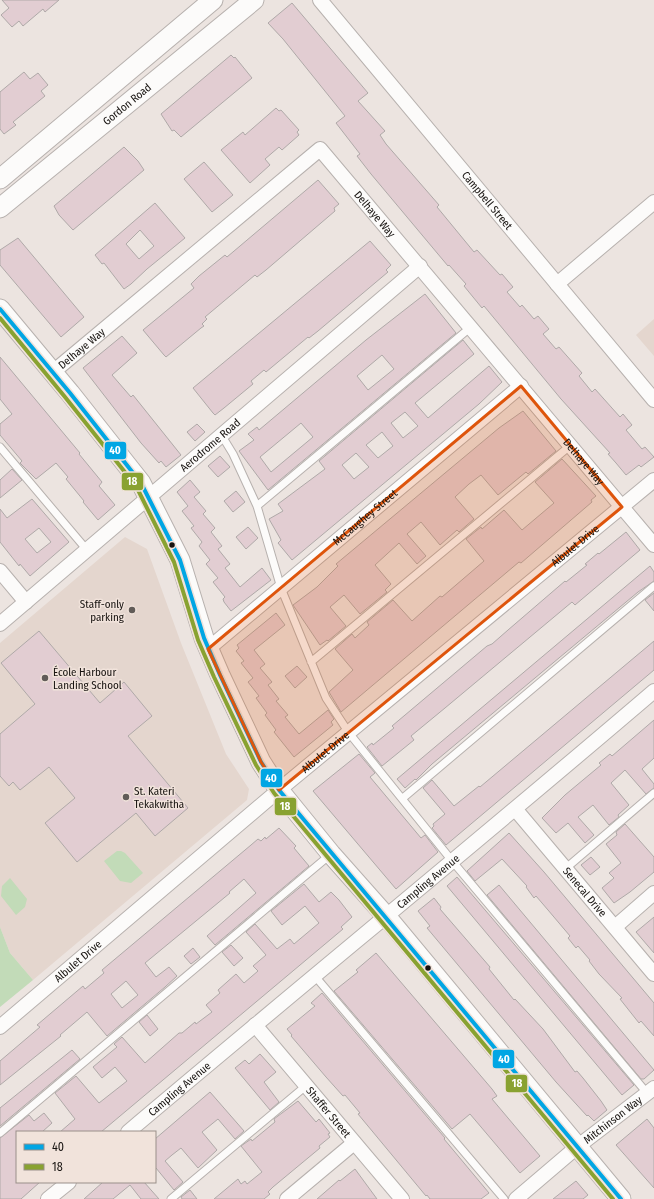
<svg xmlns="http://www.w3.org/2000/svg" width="654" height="1199" viewBox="0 0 654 1199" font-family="'Fira Sans Condensed',sans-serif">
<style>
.built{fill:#e4d6ce}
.green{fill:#c2dbb8}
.building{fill:#e2cdd2;stroke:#afa9a8;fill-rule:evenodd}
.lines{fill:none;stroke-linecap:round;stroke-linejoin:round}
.lane-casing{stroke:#b7b1ae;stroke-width:9}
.street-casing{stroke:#b7b1ae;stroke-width:16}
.secondary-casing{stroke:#b7b1ae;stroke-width:21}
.lane{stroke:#fcfbfa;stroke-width:7}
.street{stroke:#fcfbfa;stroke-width:14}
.secondary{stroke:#fcfbfa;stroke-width:19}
.bus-1-casing{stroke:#f1e3db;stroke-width:7}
.bus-2-casing{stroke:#f1e3db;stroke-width:7}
.bus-1{stroke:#01a6e4;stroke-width:4}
.bus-2{stroke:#89a231;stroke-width:4}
.marked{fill:#de550c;fill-opacity:0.2;stroke:#de550c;stroke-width:3;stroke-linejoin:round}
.bus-dot{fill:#16120f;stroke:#f1e3db;stroke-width:1.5}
.poi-dot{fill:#615c58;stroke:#f1e3db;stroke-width:1.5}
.labels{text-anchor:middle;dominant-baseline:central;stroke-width:3;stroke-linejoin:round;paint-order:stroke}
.street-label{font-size:11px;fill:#16120f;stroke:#f1e3db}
.poi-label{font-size:11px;fill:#16120f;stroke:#f1e3db;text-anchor:start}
.line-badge{stroke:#f1e3db;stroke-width:1.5}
.badge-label{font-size:11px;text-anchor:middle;font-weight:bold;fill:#fff}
</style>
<rect width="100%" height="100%" fill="#ece4e0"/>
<path class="built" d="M654,319V356L636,335Z
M125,537L147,549L181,643L226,754L249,789L247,800L33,980L10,953L0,927V643Z"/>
<path class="green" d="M117,851H121L125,853L143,873L131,883L120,881L104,861Z
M10,878L27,899L25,907L16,915L1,896L2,886Z
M0,927L10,953L33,980L0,1007Z"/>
<path class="building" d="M2,0H59L45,12L43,9L23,26L19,21L12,27L1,15L9,8Z
M292,3L368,93L358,101L385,131L380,135L386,144L439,205L437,207L474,252L477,250L500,275L502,274L513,287L507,292L520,307L522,305L534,319L538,316L549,329L543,334L556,349L559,347L582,373L579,376L592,392L595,389L620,417L623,414L632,425L626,430L642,449L645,447L654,457L641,467L639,465L626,475L616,463L608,454L610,453L561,399L484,306L482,308L464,286L466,284L449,265L448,266L371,174L357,156L360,154L336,123L345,116L283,39L268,23Z
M231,55L234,58L235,57L252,78L181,137L174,130L172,131L161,114Z
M24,72L30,79L38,73L48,85L41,91L45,96L13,122L16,125L4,134L0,129V92Z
M276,108L279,111L281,110L299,130L297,132L299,135L282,150L279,147L265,159L270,165L250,183L221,150L243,132L245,135Z
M124,147L138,161L144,170L73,230L59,215L54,206Z
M204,162L233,195L212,212L184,179Z
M318,180L339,204L334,208L335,211L266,270L257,277L255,275L205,317L207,319L202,324L204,326L201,328L166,357L164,355L143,330L194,288L191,284L199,276L225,255L227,257Z
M155,203L185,238L147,269L131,284L124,289L104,263L102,264L95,255ZM140,230L154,246L139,259L126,244Z
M18,238L84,317L61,337L0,265V250Z
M370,241L391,265L386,270L388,272L318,331L309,338L308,337L266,372L264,370L251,381L253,384L224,408L215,415L213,413L193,388Z
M425,294L456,333L268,490L239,451L254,440L248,434L257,427L259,430L366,340ZM382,355L394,369L368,390L357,376ZM301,423L313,437L271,472L260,457Z
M122,336L137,353L112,375L131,397L133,395L181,455L166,467L161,461L159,463L141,443L83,368Z
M463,340L474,354L415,403L428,418L489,366L502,382L479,404L292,560L278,543L281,540L269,519L283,511L278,504L325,469L319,461ZM405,412L418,426L403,438L391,423ZM382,432L393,446L378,458L366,445ZM356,453L369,467L354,479L342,465Z
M0,357L80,453L79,454L102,482L99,486L115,505L98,520L83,502L84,501L66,479L68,477L56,463L36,479L20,463L22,461L0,435V424L12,414L0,399Z
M523,411L556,451L528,474L526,472L498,495L481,475L469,484L455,497L474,519L459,532L457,530L440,545L421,522L407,534L426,556L417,564L399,543L375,565L391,584L385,590L387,592L360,614L344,595L330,607L346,626L328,641L327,640L320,645L293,605L317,587L338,566L336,564L499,428Z
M197,424L205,432L195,441L187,432Z
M220,456L230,467L218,477L208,466Z
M562,459L596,496L591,500L592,502L521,563L519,562L341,712L329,692L353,670L335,649L352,634L355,638L369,625L367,622L393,600L412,621L440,596L442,597L484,561L466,539L481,527L482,529L504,510L522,530L554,503L535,482Z
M12,469L22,480L0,498V480Z
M190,480L200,492L194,497L206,511L203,514L215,528L211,532L222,546L218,549L230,564L225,568L240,587L262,568L271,580L231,611L224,602L223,599L225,597L213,582L218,578L206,564L210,560L199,546L202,542L191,528L194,526L182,511L188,506L177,492Z
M236,491L245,502L233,512L224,501Z
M32,499L69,542L30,576L20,564L19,566L0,542V509L7,518ZM39,528L51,542L37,553L25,539Z
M248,527L258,538L246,549L236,537Z
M626,532L640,550L575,605L572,602L445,708L411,736L414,740L382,766L367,747L372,743L373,745L394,728L392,726L487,646L492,644L508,630L565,581L566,582L587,565L585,564L598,553L599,554Z
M650,566L654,572V581L638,592L432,764L416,780L415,779L405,788L397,779Z
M654,593V611L645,600Z
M276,613L285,625L254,650L265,664L260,668L272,682L268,685L279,699L276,701L288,715L285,717L299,734L328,710L334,719L331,722L333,725L294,757L274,732L276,730L265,715L267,713L256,698L259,696L248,682L253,678L241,663L244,661L236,651L239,648L237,645Z
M39,631L100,703L124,682L152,716L128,736L188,808L155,836L136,813L77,862L45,823L75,798L49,767L20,790L13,782L9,786L0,776V734L35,704L1,663Z
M654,641V670L446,845L432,828L434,826L433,824L445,814L423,788L432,780L454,806L479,786L480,787Z
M297,666L307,677L295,688L285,676Z
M654,720V758L642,769L654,784V788L646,794L625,770L611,783L629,805L618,815L619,817L609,825L593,805L578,817L594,835L585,843L568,823L556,833L542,818L565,795L601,765L599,763L610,754L612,756Z
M359,754L375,773L370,777L421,838L425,835L438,852L396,889L313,791Z
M625,824L654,857V872L630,892L614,903L602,888L614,878L609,873L621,863L606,844L617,835L616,832Z
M279,828L296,846L294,848L309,866L215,945L207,936L256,893L244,879L229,892L230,893L145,963L156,977L169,967L177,976L165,987L107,1036L87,1012L60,1035L61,1036L0,1085V1061L40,1027L37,1025L83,986L85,989L104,973L102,970L251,845L258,839L261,841L265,837L266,839ZM126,981L138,995L122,1008L111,994Z
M509,833L544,872L654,1003V1036L641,1021L639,1023L620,999L622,998L599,974L589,961L590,960L578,946L576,948L568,938L570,936L548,910L536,896L534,898L526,887L527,886L502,859L475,881L467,871Z
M591,857L600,867L590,875L581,865Z
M457,877L634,1085L622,1095L447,886Z
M304,884L319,902L331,892L339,900L352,917L341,927L343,929L101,1132H60L75,1119L55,1093L76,1076L99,1103L127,1081L115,1067L102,1078L93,1067L117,1047L114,1044L122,1037L145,1063L179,1033H182L195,1022L196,1024L212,1012L206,1005L220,993L218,990L236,974L244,983L258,971L253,966L266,955L246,932L255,924L277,949L290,939L294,944L319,923L305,906L282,925L271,911Z
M499,885L654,1070L644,1079H641L487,895Z
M434,898L441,907L440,909L490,967L489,969L514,1000L515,999L543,1029L575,1072L577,1071L583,1078L601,1101L607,1110L594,1121L588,1115L587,1116L556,1082L427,928L430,926L418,911Z
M654,917V953L636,932Z
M231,945L243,958L234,966L222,952Z
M193,948L200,957L191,964L184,956Z
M376,953L492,1089L497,1096L492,1099L540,1156L520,1173L470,1114L452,1129L334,991L358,972L356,970Z
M322,993L445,1138L444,1139L489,1193L481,1199H430L427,1195L426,1196L358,1114L360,1113L345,1095L343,1096L326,1077L291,1036L292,1035L287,1029L315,1006L311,1003Z
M147,1015L158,1029L150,1036L139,1022Z
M72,1050L80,1059L0,1126V1108Z
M260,1054L276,1072L264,1082L279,1102L270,1110L235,1068L245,1060L249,1064Z
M210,1092L244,1131L235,1139L218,1119L202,1132L217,1150L198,1168L181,1148L172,1155L165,1161L183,1182L174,1190L156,1168L155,1169V1139Z
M298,1101L316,1122L319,1119L330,1133L328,1134L330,1137L319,1146L320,1148L273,1187L268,1192L270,1194L264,1199H214L238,1179L241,1184L245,1181L247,1184L262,1172L241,1146L251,1139L252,1141L275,1122L274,1119Z
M44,1113L52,1123L42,1132H17V1182H40L21,1199H0V1138L29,1115L34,1121Z
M647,1119L654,1128V1188L616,1145Z
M355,1169L377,1199H317L339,1180L340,1181Z
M576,1181L588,1195L583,1199H553Z
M103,1182H144L159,1199H141L130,1185L113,1199H84Z
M190,1190L197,1199H182L181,1197Z"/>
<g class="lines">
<g class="lane-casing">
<path id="lane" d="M222,436L233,454L257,506L281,588L326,698L349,733L453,862L647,1093
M0,447L87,550
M257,506L471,327
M311,662L571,445
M403,798L654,586
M565,869L654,793
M314,975L504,1199
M0,1133L331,854
M171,1199L307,1085"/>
</g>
<g class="street-casing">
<g id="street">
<path id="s1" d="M320,0L654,400"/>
<path d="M557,284L654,202"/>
<path id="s2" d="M53,372L320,149L654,545"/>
<path d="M0,571L26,602"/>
<path id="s3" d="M0,624L420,266"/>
<path id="s4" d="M208,649L521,386"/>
<path id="s5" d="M516,810L654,974"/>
<path d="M615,927L654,893"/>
<path id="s6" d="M255,1025L402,1199"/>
<path id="s7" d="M0,1027L279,790L654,480"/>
<path id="s8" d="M128,1132C303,984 480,840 654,691"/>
<path d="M48,1199L69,1182"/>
<path d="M287,1199L354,1143"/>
<path id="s9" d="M516,1199L577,1147L654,1088"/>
</g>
</g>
<g class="secondary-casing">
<g id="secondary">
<path d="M0,179L213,0"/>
<path id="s10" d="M0,208L254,0"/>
<path d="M0,309L70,393L141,483L180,560L204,638L220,675L261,762L279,790L331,854L386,916L621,1199"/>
</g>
</g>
<use href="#lane" class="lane"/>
<use href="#street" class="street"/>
<use href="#secondary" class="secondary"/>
<g class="bus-1-casing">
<path id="bus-1" d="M0,309L70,393L141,483L180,560L204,638L220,675L261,762L279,790L621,1199"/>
</g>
<g class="bus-2-casing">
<path id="bus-2" d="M0,318L65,397L136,486L174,562L198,640L214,677L256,765L274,793L613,1199"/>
</g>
<use href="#bus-1" class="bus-1"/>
<use href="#bus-2" class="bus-2"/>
</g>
<path class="marked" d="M521,386L622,507L279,790L261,762L208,649Z"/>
<g class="bus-dot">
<circle cx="172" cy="545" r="3.5"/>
<circle cx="428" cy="968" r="3.5"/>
</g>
<g class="poi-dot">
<circle cx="132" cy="610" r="4"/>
<circle cx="45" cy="678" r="4"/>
<circle cx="126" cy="797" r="4"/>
</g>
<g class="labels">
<g class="street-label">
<text stroke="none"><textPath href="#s10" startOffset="164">Gordon Road</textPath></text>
<text stroke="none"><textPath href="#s1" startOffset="261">Campbell Street</textPath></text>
<text stroke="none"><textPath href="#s2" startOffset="433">Delhaye Way</textPath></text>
<text stroke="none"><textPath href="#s2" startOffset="37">Delhaye Way</textPath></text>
<text stroke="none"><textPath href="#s3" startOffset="276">Aerodrome Road</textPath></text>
<text stroke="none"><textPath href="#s2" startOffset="757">Delhaye Way</textPath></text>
<text stroke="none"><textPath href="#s4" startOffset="205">McCaughey Street</textPath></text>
<text stroke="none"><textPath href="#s7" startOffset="750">Albulet Drive</textPath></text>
<text stroke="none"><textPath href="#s7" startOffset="426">Albulet Drive</textPath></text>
<text stroke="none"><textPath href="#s8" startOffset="391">Campling Avenue</textPath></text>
<text stroke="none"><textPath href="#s5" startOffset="107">Senecal Drive</textPath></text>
<text stroke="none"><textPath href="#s7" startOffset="102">Albulet Drive</textPath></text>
<text stroke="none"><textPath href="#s8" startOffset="67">Campling Avenue</textPath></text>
<text stroke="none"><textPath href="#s6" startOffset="114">Shaffer Street</textPath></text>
<text stroke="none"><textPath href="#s9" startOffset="125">Mitchinson Way</textPath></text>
</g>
<g class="poi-label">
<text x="124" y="604" text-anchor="end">Staff-only<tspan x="124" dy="13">parking</tspan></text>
<text x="53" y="672">École Harbour<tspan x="53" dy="13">Landing School</tspan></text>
<text x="134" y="791">St. Kateri<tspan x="134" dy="13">Tekakwitha</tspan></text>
</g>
</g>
<g class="line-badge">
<rect x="104" y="441" width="23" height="19" rx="4" fill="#01a6e4"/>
<rect x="121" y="472" width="23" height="19" rx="4" fill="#89a231"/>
<rect x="260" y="768" width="23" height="20" rx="4" fill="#01a6e4"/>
<rect x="274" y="797" width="23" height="19" rx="4" fill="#89a231"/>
<rect x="492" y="1049" width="23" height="20" rx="4" fill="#01a6e4"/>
<rect x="505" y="1074" width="23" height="19" rx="4" fill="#89a231"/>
</g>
<g class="badge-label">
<text x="115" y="454">40</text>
<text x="132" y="485">18</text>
<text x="271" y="782">40</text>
<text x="285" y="810">18</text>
<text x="504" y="1063">40</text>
<text x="517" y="1087">18</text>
</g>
<rect x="16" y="1131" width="140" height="52" fill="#f1e3db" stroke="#998f89"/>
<rect x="24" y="1144" width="20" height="6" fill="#01a6e4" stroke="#998f89"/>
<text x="52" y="1151" font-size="12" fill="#16120f">40</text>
<rect x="24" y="1164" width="20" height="6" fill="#89a231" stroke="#998f89"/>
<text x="52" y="1171" font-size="12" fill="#16120f">18</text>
</svg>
